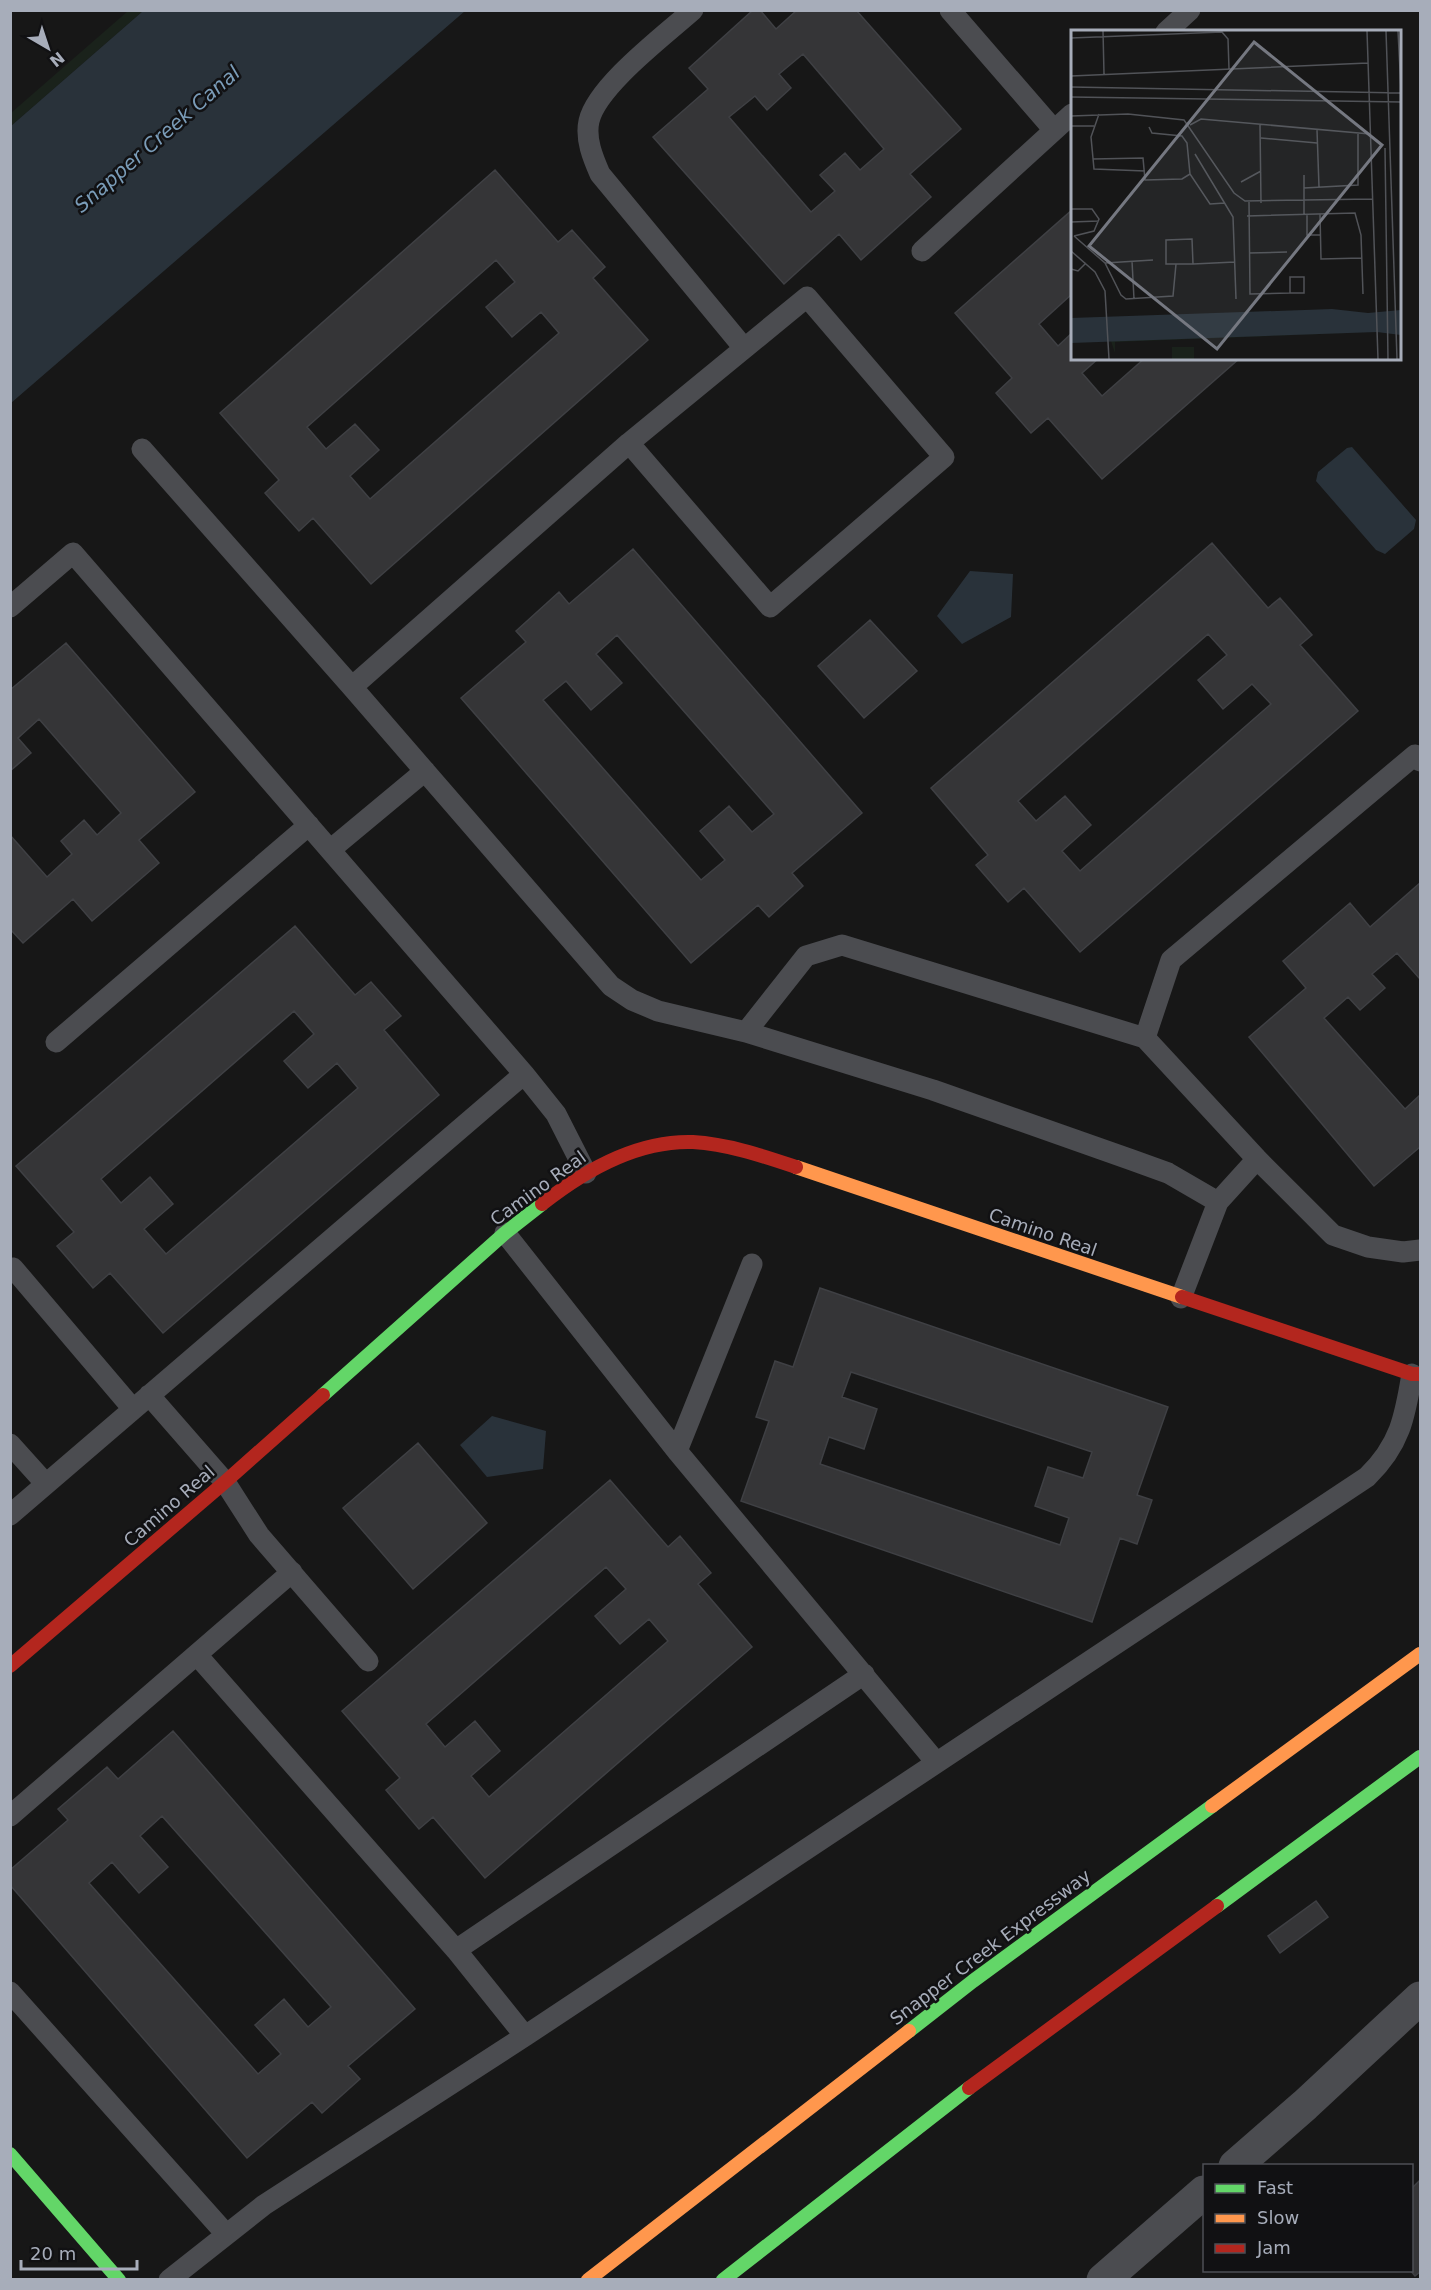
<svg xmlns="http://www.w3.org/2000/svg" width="1431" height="2290" viewBox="0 0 1431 2290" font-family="'DejaVu Sans',sans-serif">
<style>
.green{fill:#1a221b}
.water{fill:#29323a}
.building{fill:#353537;stroke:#3f4044;stroke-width:1.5;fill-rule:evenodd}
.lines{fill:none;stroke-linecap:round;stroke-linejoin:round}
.lane{stroke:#4b4c50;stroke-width:21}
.street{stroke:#4b4c50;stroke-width:33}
.fast{stroke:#63d668;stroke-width:14}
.slow{stroke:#ff974d;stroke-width:14}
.jam{stroke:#b3261e;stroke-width:14}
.labels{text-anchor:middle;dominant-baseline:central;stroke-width:5;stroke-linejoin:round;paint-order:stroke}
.street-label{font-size:18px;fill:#a7adba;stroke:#111113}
.water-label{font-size:20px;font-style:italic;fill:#7a9cb8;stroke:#111113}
.inset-road{fill:none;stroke:#515358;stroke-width:1.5}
.view{fill:#757881;fill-opacity:0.15;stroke:#757881;stroke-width:3}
.inset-edge{fill:none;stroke:#a7adba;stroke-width:3}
</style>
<rect width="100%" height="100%" fill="#171717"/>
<path class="green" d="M128,11H143L11,126V113Z"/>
<path class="water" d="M143,11H465L11,403V126Z
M1352,447L1416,520L1414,529L1385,554L1376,550L1316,481L1318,472L1347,448Z
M970,571L1013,574L1011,617L962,644L937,616Z
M492,1416L546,1431L543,1469L487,1477L460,1445Z"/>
<path class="building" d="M753,10H760L776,29L797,10H856L961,129L910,174L931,197L861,260L839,234L784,284L653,137L708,89L689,68ZM803,54L884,149L860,170L845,153L820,175L835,191L811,212L729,117L755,96L767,110L791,88L779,74Z
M495,170L558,242L572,230L605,267L593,278L648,340L371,584L313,518L299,531L265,493L279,480L220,413ZM496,260L515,282L486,307L512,337L541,312L559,333L370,499L350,476L379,450L355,424L326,449L307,427Z
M1072,210V294L1039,324L1058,346L1072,333V358H1099L1082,373L1102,396L1145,358H1240L1102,479L1048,418L1031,433L996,393L1012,378L955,313Z
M1212,543L1268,608L1280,598L1312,635L1300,645L1358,711L1080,952L1024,888L1008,902L976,865L988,855L931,788ZM1208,634L1227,655L1198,680L1223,709L1252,684L1271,704L1080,871L1062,851L1091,825L1065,796L1036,821L1018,801Z
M633,549L862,813L792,873L803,886L769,917L758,905L691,963L461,698L526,642L516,631L559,592L569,604ZM617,635L774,814L752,832L729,806L700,831L725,860L701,880L543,700L566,681L591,710L622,683L596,654Z
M870,620L917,671L864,718L818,666Z
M66,643L195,792L139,840L159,863L92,921L73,899L23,943L10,929V835L47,877L72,854L61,841L84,820L97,835L121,813L39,719L18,738L31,753L10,771V690Z
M1420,883V979L1397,953L1372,974L1385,988L1360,1010L1348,997L1324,1018L1405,1109L1420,1095V1147L1374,1186L1249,1037L1306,988L1283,961L1350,903L1370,927Z
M295,926L355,995L371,982L401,1016L384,1030L439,1095L163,1333L110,1273L93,1288L57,1246L74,1232L16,1166ZM294,1011L314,1034L284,1061L308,1088L337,1063L358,1088L166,1254L144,1229L173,1204L150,1177L121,1203L101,1179Z
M820,1288L1168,1407L1137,1495L1152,1500L1137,1544L1120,1538L1092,1622L741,1501L769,1421L756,1417L775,1361L793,1367ZM851,1372L1092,1452L1083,1478L1048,1467L1035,1506L1069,1518L1060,1545L820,1464L829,1437L864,1449L877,1409L842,1397Z
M418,1443L487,1523L413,1589L343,1508Z
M610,1480L668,1547L680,1536L711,1573L698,1584L752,1647L485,1878L433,1817L419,1829L386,1790L400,1778L342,1711ZM606,1567L626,1589L595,1616L620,1644L649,1619L668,1641L489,1797L471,1776L500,1751L475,1721L445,1747L426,1724Z
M173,1731L415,2009L348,2066L360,2079L322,2113L312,2102L247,2158L10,1885V1870L68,1820L58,1809L107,1767L118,1779ZM162,1816L331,2007L308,2027L284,1999L255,2025L281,2054L258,2074L89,1883L112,1862L139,1893L168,1867L140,1836Z
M1316,1901L1328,1917L1280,1953L1268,1936Z
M1420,2180V2272L1415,2276L1410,2270L1412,2188Z"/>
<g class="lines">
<path class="lane" d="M693,10C665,35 597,86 589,121C585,139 593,158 600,174L744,348
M950,10L1054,130
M1166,32L1190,10
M922,251L1072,114
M142,449L352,687L611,986L632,1000L658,1011L746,1032L933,1090L1132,1160L1168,1173L1218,1202
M10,607L73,553L524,1074L556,1114L586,1173
M352,687L629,443L807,297L944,457L770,607L629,443
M330,850L425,771
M746,1032L806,956L842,945L1145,1038L1257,1159L1333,1235L1368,1247L1403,1252L1420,1250
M1145,1038L1171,960L1415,755L1420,761
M56,1042L309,825
M505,1233L677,1451L936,1762
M10,1270L13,1268L133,1409
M1181,1298L1218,1202L1257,1159
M149,1395L225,1482L259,1535L368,1661
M10,1444L46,1484
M677,1451L752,1264
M10,1515L524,1074
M197,1655L456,1950L525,2036
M10,1816L292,1572
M456,1950L864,1674
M10,1992L226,2234
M169,2280L264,2205L525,2036L1367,1477C1400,1445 1405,1417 1412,1374"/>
<path class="street" d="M1235,2166L1305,2105L1420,1998
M1103,2280L1204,2192"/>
<path class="fast" d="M323,1395L505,1233L542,1204
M1217,1906L1420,1757
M909,2031L973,1981L1212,1806
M10,2154L119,2280
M723,2280L969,2088"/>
<path class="slow" d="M796,1167L1182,1297
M1212,1806L1420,1654
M588,2280L909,2031"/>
<path class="jam" d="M542,1204C585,1170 637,1140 693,1142C728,1144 763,1156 796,1167
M1182,1297L1412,1374H1420
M10,1666L225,1482L323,1395
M969,2088L1217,1906"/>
</g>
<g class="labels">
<g class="street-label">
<text transform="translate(538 1188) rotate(-36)">Camino Real</text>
<text transform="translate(1043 1232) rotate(19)">Camino Real</text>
<text transform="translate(169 1506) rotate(-41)">Camino Real</text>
<text transform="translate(990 1947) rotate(-37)">Snapper Creek Expressway</text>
</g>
<g class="water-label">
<text transform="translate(157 139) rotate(-41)">Snapper Creek Canal</text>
</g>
</g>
<g transform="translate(1071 30)">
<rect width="330" height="330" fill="#171717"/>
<path d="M301,302L44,312V323L40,311ZM101,317H123V329H101Z" fill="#1a221b"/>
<path d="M261,279L297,283L330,280V305L306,302L0,313V288Z" fill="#29323a"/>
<path class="inset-road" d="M32,1L33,44M296,1L307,329M315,1L326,329M327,1L330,60M0,8L151,2L157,9L158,39M0,46L297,33M0,57L330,63M0,67L330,72M28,84L20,107L23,139L74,141M0,86L57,84L113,90L163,163L174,171L301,169M119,95L130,89L299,104M189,95L190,173M0,96H23M78,97L81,103L111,106L116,113L119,144L139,174L154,173M246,100L248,157M190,108L246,113M314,118L317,329M124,124L162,187L165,269M22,129L72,128L74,150L111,149L119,144M233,145V184M170,152L190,141M233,158L287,155V104M178,172L179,264L219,263M0,179H21L28,189L23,201L3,206M236,184V205H249M249,184L250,229L291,228M176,186L284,183L290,205L292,264M0,192L28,191M3,206L34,233L50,265L55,269L102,266L105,234M0,221L24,242L34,261L38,329M178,223L216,222M61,231L63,269M34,233L82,230M122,234L121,209L95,210V234H122L164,232M0,239L7,241L15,233M219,247H233V263H219Z"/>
<path class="view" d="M183,12L311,115L146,319L18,216Z"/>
<rect width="330" height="330" class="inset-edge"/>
</g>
<rect width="1431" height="2290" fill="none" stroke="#a7adba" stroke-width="24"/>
<rect x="1203" y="2164" width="210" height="108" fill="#111113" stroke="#4d4f56" stroke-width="1.5"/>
<rect x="1215" y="2184" width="30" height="9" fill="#63d668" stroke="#4d4f56" stroke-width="1.5"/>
<text x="1257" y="2194" font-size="18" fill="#a7adba">Fast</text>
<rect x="1215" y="2214" width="30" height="9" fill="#ff974d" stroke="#4d4f56" stroke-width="1.5"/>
<text x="1257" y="2224" font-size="18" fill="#a7adba">Slow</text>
<rect x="1215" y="2244" width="30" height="9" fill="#b3261e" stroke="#4d4f56" stroke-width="1.5"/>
<text x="1257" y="2254" font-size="18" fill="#a7adba">Jam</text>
<g transform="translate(48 48) rotate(141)" stroke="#111113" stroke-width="4.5" paint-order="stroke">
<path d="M0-4.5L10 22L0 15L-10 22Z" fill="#a7adba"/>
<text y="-9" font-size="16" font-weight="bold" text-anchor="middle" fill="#a7adba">N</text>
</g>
<path d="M21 2260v9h116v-9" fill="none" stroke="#a7adba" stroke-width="3"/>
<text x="30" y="2260" font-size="18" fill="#a7adba" stroke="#111113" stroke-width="4.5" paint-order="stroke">20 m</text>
</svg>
